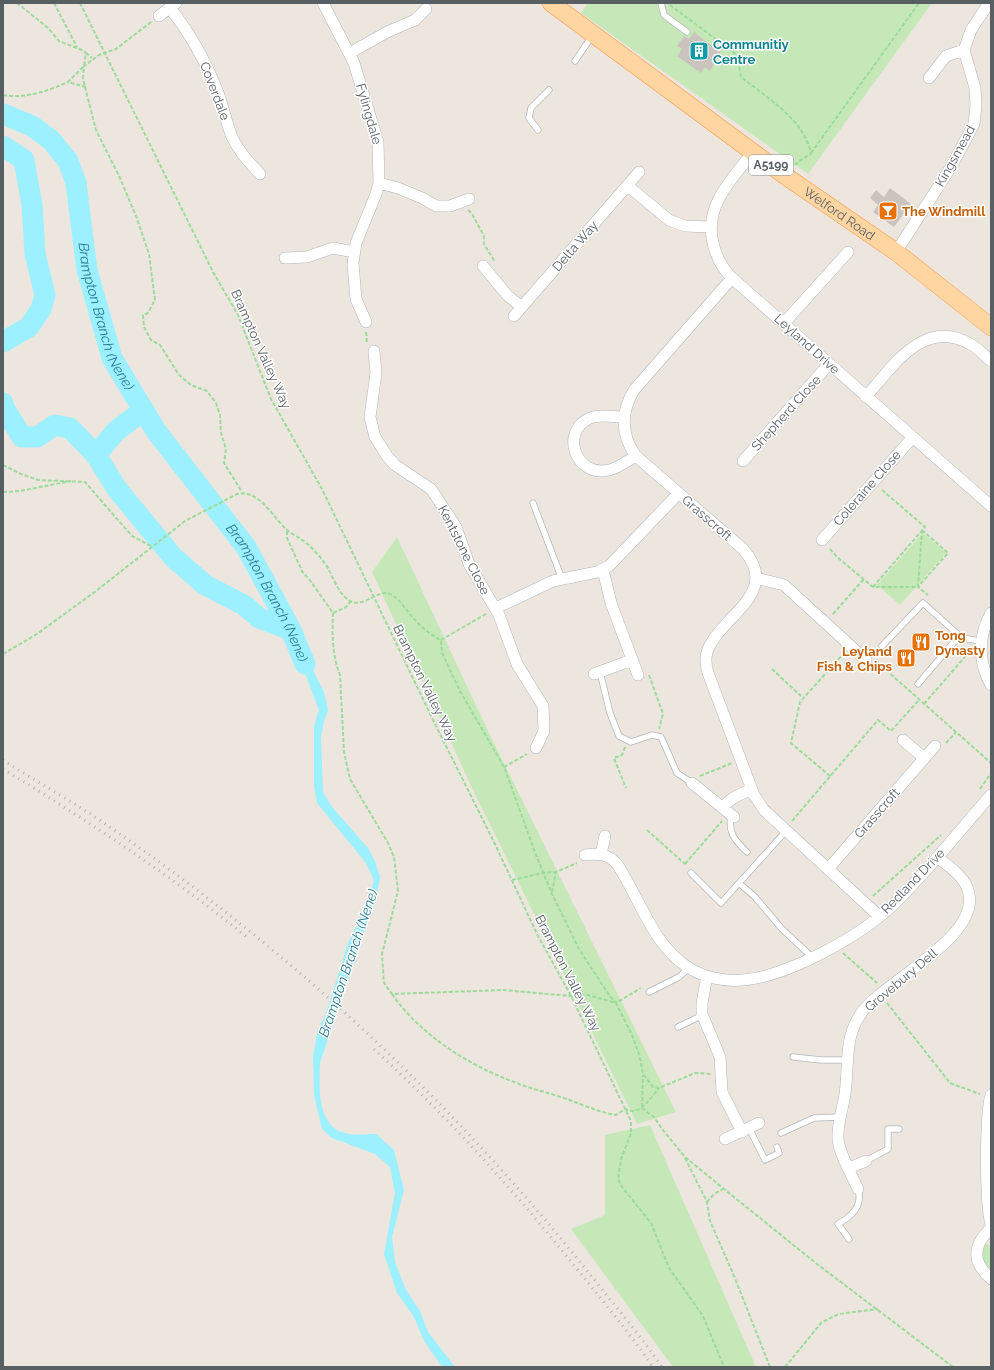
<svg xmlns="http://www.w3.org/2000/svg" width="994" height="1370" viewBox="0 0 994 1370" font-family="Raleway,sans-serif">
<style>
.green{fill:#c6e8b8}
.water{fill:#9df0ff}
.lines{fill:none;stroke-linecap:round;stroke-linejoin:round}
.river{stroke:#9df0ff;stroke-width:21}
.building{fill:#cac3be}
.service-casing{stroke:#b0b6b9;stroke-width:7}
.minor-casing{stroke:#b0b6b9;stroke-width:12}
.primary-casing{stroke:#ff9846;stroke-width:18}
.path{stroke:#9bdb9a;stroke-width:2;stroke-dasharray:4 2;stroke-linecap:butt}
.service{stroke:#fff;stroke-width:5.5}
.minor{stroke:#fff;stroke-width:11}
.primary{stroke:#ffd6a2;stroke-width:17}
.rail{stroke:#b0b1b2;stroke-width:3;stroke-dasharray:1 5;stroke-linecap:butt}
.labels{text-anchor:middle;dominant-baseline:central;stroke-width:3;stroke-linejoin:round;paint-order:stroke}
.shield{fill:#fff;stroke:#8a8f91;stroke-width:1}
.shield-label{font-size:12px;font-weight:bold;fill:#585f62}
.culture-label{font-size:13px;font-weight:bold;fill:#0d838f;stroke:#fff;text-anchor:start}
.street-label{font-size:13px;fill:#585f62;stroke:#fff}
.food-label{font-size:13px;font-weight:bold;fill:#c56008;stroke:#fff;text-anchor:start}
.water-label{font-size:14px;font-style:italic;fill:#2a7c95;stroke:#fff}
</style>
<rect width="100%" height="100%" fill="#ede6df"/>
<path class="green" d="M588,3H932L808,174L581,13Z
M923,533L946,553L900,605L877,585Z
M397,537L489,733L676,1112L637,1124L473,790L372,572Z
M650,1125L756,1367H673L571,1229L605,1215V1135Z
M987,1244L991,1246V1274L983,1264L981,1245Z"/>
<path class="water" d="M284,632L297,638L324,692L328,710L324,721L321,737L323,792L332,807L368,848L375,861L380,877L377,893L320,1063C319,1084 317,1124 342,1132C352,1136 366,1134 376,1134L394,1150L404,1190L392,1237L395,1262L406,1290L420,1311L428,1332L455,1367H442L424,1341L414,1317L397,1293L384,1254L395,1193L390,1167L375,1154L332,1138L322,1129L314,1095L313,1056L318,1029L326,1014L347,946L369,898L374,880L366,863L317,803L314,786V726L319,710L297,652Z"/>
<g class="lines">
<g class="river">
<path id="s1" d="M3,114L32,126L51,140L68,161L76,183L87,270L112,358L156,431L246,547L291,630L305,664"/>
<path d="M3,146L24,160L32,205L35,254L45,295L41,309L29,327L3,342"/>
<path d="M3,403L4,408L22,437H37L55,425L70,428L96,455"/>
<path d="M144,410L116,431L96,455L117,489L173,557L205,585L244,605L259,618L291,630"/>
</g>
</g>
<path class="building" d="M694,32L721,53L710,71L705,67L701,73L677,56L682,49L677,46L684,36L689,39Z
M890,188L911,204L894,227L873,212L878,205L870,198L876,190L884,197Z"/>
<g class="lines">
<g class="service-casing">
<path id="service" d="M661,3L664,15L687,32
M575,61L592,36
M538,130L529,118L531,108L549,90
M533,503L562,579
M882,646L923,603L962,638L980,641
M600,672L610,713L619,736L631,742L652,735L661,737L677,773L692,783
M918,684L954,642L962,638
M731,815C728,832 734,840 747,852
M691,873L721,903L786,831
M739,883L755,897L782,929L812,957
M649,992L679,977L689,968
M678,1027L703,1015
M793,1057L821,1060H847
M749,1128L765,1160L779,1153L777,1147
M781,1133L814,1118L840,1117
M866,1161L888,1149V1129H899
M849,1239L838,1224C852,1216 863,1206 858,1189"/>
</g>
<g class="minor-casing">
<path id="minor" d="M323,3L354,63L378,142L379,183L376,194L356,243L353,263L356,299L366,322
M170,8C190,33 205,60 217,90C223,105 226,122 232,137C239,152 249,162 260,174
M159,16L176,3
M350,53L387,32L415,20L426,9
M929,78L946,56L964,50
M753,152C731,180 704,206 713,243C716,257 722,268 732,278L991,506
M379,183L398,188L422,198L436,206H450L469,199
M628,186L669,220L685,226L711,227
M896,252L951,167L974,124L976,105L975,88L964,50L971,30L989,3
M285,258L307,257L333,248L354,252
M483,266L508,296L522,307
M732,278L634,390C621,412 620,434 636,456L743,549C783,594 719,616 707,652C705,659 706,666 708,673L754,795L764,810L879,916
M514,316L639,172
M784,323L848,252
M374,351L376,373L370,417L375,437L387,456L395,465L431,489L456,527L469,564L499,615L517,664L543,706L544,731L536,748
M866,397C892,367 924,317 970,344C978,348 984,355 991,361
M624,417C613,417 600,414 590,418C559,432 576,478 609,470C618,468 627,461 636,456
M743,461L829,364
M822,540L913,437
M603,570L611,603L638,675
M756,578L784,585L866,660
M496,608L553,581L597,572L609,566L678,494
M991,613C978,636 978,662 991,685
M594,674L632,660
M903,740L924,758
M692,783L734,817
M722,807L733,798L751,789
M601,854L605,836
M585,855C598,853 608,854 617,864C639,897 652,943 686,966C702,977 724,982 743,980C789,976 860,936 893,905C928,871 959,831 991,795
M829,868L935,746
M707,976L702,1003V1014L720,1057L722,1092L742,1132
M991,1095C985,1114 985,1204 991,1224
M725,1139L759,1123
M849,1168L866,1161
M858,1189C851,1173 840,1156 838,1139C837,1124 843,1108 845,1094C849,1066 844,1039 860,1015C881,981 988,936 967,887C961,874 947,865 937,857
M991,1228C972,1246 972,1262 991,1279"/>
</g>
<g class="primary-casing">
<g id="primary">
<path id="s2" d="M551,3L784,175L896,252L991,327"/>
</g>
</g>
<path class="path" d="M17,3L48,28L59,41L82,50L86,53
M54,3L77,47
M80,3L213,272L238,315L271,399L322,489L434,722L494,842L537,934L571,996L631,1121V1133L621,1159L618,1179L622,1187L651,1223L669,1268L703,1316L724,1367
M670,5L737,55L741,77C767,98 804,119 811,154L799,161L794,166
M151,22L116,49L99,55L84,66L83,79L96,130L120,178L136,216L149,254L155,300L148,313L143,315L144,327L151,340L160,345L179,375L191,385L207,391L216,403L220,415L221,433L226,449L224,463L242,492
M86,87L68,82L84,66L86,53L92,58
M3,95C25,99 48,91 68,82
M811,153L919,3
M468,210L472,214L484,236V244L495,262
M366,332L367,343
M3,465L21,474L38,480L85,482L132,536L151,546
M3,492L20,491L71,481
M922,530L948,553L918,587L928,595
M287,531V538L303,573L309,579L333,613L346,607L351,601
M830,549L837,557L873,587H918L922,530
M873,587L925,527L882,490
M333,613C332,634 332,655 340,675L344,752L350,779L388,843L394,857L398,891L382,954L384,983L392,994L503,990L571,996L588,995L616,1003L632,1035L639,1054L643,1074L653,1087L659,1088L695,1073L711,1074
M833,614L863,580
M441,640L486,614
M3,654L37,634L96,591L185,521L237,494C259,489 272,516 286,529C291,534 298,537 304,541C310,545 324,561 328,568C334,579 339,596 352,602C366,607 379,587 392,595C399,599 404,607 409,613C418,624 428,634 441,640L442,653L460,691L504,767L536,855L552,894L579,949L609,995L616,1003L641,988
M877,662L991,763
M772,669L803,698
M649,675L663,714L659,729
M924,704L970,651
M946,743L956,732
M625,747L622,755L614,758L626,788
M504,767L527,754
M700,776L732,763
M830,776L791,743L800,702L844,653
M980,789L991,773
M792,821L878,720L891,731L919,700
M647,830L685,864
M685,864L722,821
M512,880L543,873L556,872
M552,892L556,872L577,863
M873,896L941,835
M843,953L877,983
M392,994C420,1035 471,1067 517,1083C531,1089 546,1092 561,1097C579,1103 597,1112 616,1115L625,1109C640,1117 650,1098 659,1088
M887,1003L950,1083L980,1094
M642,1107L643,1075
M642,1108L654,1117L662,1129L685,1157L724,1189L817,1264L953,1367
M685,1158L707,1202L710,1221L734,1276L770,1367
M707,1202L714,1194L723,1189
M785,1367L822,1322L839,1314L878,1309"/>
<use href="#service" class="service"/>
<use href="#minor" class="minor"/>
<use href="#primary" class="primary"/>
<path class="rail" d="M3,760C32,779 63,796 92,815C277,939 445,1093 584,1267C610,1300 638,1332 662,1367
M3,769C88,821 172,876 249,939
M374,1049C449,1118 517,1194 581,1274C605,1304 631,1335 653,1367"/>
</g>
<defs>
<g id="building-square" transform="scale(1)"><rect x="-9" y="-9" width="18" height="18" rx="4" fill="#0f9aa8" stroke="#fff"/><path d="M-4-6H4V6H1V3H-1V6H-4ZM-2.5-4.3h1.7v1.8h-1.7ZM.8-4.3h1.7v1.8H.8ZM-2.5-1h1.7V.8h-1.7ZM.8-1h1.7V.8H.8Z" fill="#fff"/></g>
<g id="bar-square" transform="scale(1)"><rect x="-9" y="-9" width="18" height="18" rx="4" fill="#e8710a" stroke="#fff"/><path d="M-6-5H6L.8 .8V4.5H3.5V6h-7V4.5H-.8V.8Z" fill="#fff"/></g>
<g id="restaurant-square" transform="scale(1)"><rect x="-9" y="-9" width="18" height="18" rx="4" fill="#e8710a" stroke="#fff"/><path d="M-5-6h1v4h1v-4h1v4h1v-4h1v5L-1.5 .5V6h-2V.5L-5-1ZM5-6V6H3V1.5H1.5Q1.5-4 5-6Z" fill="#fff"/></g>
</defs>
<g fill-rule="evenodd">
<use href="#building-square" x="699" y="51"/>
<use href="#bar-square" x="888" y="211"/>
<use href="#restaurant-square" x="921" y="642"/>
<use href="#restaurant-square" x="906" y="658"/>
</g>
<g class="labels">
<rect class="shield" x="749" y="155" width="44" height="20" rx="3"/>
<g class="shield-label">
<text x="771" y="165">A5199</text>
</g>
<g class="culture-label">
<text x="713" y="44">Communitiy<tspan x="713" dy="15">Centre</tspan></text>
</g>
<g class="street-label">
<text transform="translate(215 91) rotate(69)">Coverdale</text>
<text transform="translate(369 114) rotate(74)">Fylingdale</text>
<text transform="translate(955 156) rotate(-61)">Kingsmead</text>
<text stroke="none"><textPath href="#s2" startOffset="357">Welford Road</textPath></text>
<text transform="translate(575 246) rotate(-49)">Delta Way</text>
<text transform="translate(807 344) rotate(42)">Leyland Drive</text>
<text transform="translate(261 349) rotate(66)">Brampton Valley Way</text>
<text transform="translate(786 413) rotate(-48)">Shepherd Close</text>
<text transform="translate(867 488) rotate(-49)">Coleraine Close</text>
<text transform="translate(707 518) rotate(41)">Grasscroft</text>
<text transform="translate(464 550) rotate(63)">Kentstone Close</text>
<text transform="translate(425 683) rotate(64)">Brampton Valley Way</text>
<text transform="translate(877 813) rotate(-49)">Grasscroft</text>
<text transform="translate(913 881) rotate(-46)">Redland Drive</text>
<text transform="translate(568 973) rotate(63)">Brampton Valley Way</text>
<text transform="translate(901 980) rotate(-40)">Grovebury Dell</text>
</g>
<g class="food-label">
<text x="902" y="211">The Windmill</text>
<text x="935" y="635">Tong<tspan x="935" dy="15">Dynasty</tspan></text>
<text x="892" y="651" text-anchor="end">Leyland<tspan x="892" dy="15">Fish &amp; Chips</tspan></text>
</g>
<g class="water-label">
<text stroke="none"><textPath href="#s1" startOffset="243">Brampton Branch (Nene)</textPath></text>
<text stroke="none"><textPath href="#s1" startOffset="567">Brampton Branch (Nene)</textPath></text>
<text transform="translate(348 963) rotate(-71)">Brampton Branch (Nene)</text>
</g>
</g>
<rect width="994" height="1370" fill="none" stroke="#585f62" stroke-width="8"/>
</svg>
